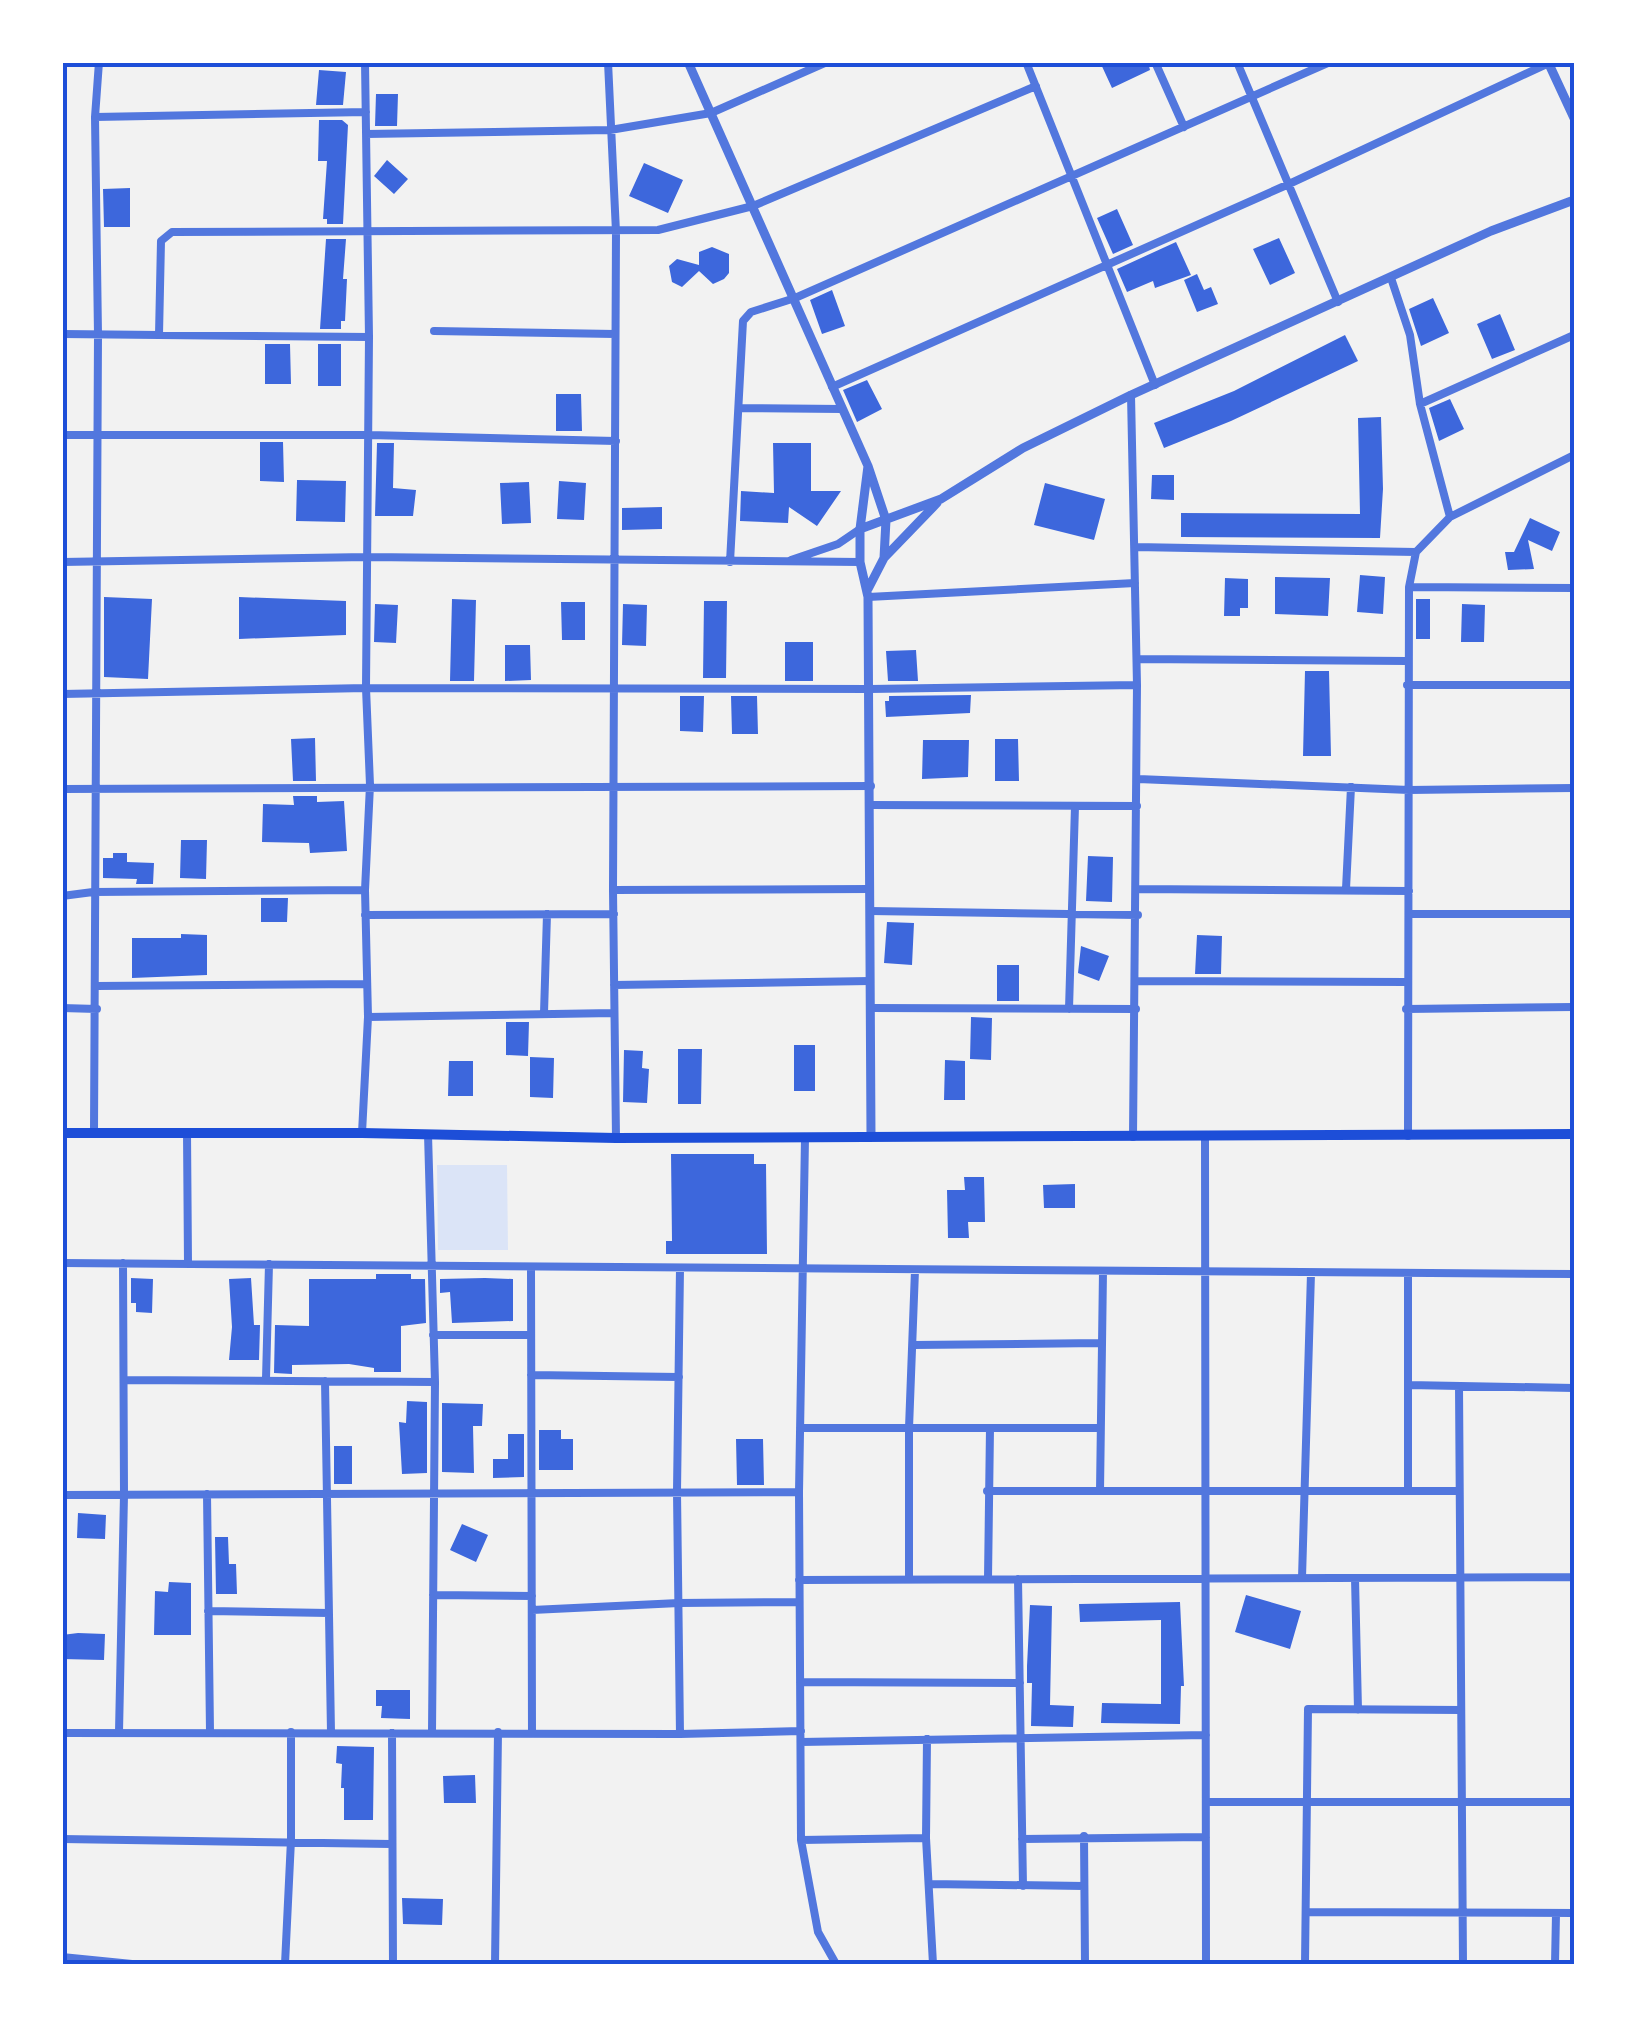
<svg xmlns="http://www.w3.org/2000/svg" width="1637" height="2027" viewBox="0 0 1637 2027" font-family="'Roboto Condensed',sans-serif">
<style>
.green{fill:#dbe4f7}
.building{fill:#3d67dc}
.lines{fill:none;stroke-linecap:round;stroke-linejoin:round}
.minor{stroke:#5277de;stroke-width:8}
.tertiary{stroke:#5277de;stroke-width:9}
.secondary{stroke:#1d4ed8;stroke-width:10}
.neatline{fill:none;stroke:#1d4ed8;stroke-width:4}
</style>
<rect width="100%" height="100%" fill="#f2f2f2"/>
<path class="green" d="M437,1165H507L508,1250H438Z"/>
<path class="building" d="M1100,62H1148L1150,70L1112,88Z
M319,70L346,72L343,105H316Z
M376,94H398L397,126H375Z
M319,120H342L348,125L343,224H327V219H323L327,161H318Z
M387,160L408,179L394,194L374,176Z
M644,163L683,180L668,213L629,196Z
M130,188V227H104L103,189Z
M1117,209L1133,245L1113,254L1097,218Z
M1279,238L1295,273L1270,285L1253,249Z
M326,239H346L343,279H347L345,321H341V329H320Z
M1176,242L1191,275L1155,288L1153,281L1127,292L1117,269Z
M712,247L729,254V273L724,279L713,284L699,271L682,287L672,282L669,266L677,259L699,265V252Z
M1197,274L1204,290L1211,287L1218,304L1197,312L1184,280Z
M832,290L845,326L822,334L810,300Z
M1433,298L1449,333L1421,346L1409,309Z
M1500,314L1515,350L1492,359L1477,324Z
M1345,335L1358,361L1231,421L1164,448L1154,423L1234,391Z
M265,344H290L291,384H265Z
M318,344H341V386H318Z
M867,380L882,409L857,422L843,390Z
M556,394H581L582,431H556Z
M1450,399L1464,429L1439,441L1429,408Z
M1381,417L1383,489L1380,538L1181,537V513L1360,514L1358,418Z
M260,442H283L284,482L260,481Z
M377,443H394L393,488L416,490L413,516H375Z
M773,443H811V491H841L817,526L789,507L788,523L740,521L741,491L774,493Z
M1152,475H1174V500L1151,499Z
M297,480L346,481L345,522L296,521Z
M559,481L586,483L584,520L557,519Z
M529,482L531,523L502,524L500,483Z
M1045,483L1105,499L1094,540L1034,525Z
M662,507V529L622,530V508Z
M1530,518L1560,532L1552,551L1528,540L1534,569L1508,570L1505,552H1514Z
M1360,575L1385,577L1383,614L1357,612Z
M1275,577L1330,578L1328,616L1275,614Z
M1225,578L1248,579V608H1240V616H1224Z
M104,597L152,599L148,679L104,677Z
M239,597L346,601V635L239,639Z
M452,599L476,600L474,681H450Z
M1416,599H1430V639H1416Z
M704,601H727L726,678H703Z
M561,602H585V640H562Z
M375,604L398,605L396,643L374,642Z
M623,604L647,605L646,646L622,645Z
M1462,604L1485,605L1484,642H1461Z
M785,642H813V681H785Z
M505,645H530L531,680L505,681Z
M916,650L918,681H888L886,651Z
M1305,671H1329L1331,756H1303Z
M971,695L970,713L886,717L885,701H889V696Z
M680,696H704L703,732L680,731Z
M731,696H757L758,734H732Z
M315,738L316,781H293L291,739Z
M995,739H1018L1019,781H995Z
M923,740H969L968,777L922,779Z
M293,796H317V802L344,801L347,851L310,853L309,843L262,842L263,804L294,805Z
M181,840H207L206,879L180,878Z
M113,853H127V862L154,863L153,884H136L137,879L103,878V858H113Z
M1088,856L1113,857L1112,902L1086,901Z
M261,898H288L287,922H261Z
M887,922L914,923L912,965L884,963Z
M181,934L207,935V975L132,978V938H181Z
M1197,935L1222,936L1221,974H1195Z
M1081,946L1109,956L1099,981L1078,973Z
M997,965H1019V1001H997Z
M971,1017L992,1018L991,1060L970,1059Z
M506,1022H529L528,1056L506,1055Z
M794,1045H815V1091H794Z
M678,1049H702L701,1104H678Z
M624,1050L643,1051L642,1068L649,1069L647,1103L623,1102Z
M530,1057L554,1058L553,1098L530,1097Z
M945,1060L965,1061V1100H944Z
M449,1061H473V1096H448Z
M671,1154H754V1164H766L767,1254H666V1241H672Z
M964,1177H984L985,1222H968L969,1238H948L947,1190H965Z
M1075,1184V1208H1044L1043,1185Z
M376,1274H411V1279H425L426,1323L401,1326V1372H374V1368L349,1364L292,1365V1374L274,1373L275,1325L309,1326V1279H376Z
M131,1278L153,1279L152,1313L136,1312V1303H131Z
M251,1278L254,1325H260L259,1360H229L232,1327L229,1279Z
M485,1278L513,1279V1321L452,1323L450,1292L440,1293V1279Z
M407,1401L427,1402V1473L402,1474L399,1422L406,1423Z
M442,1403L483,1404L482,1426H473L474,1473L442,1472Z
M539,1430H561V1439H573V1470H539Z
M508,1434H524V1477L493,1478V1459H508Z
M736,1439H763L764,1485H737Z
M334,1446H352V1484H334Z
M78,1513L106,1515L105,1539L77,1538Z
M462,1524L488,1535L476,1562L450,1550Z
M215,1537H228L229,1564H236L237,1594H216Z
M169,1582L191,1583V1635H154L155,1591L168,1592Z
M1246,1595L1301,1611L1290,1649L1235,1632Z
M1180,1602L1184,1686H1181L1180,1724L1101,1723L1102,1703L1161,1704V1620L1080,1622L1079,1604Z
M1030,1605L1052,1606L1050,1705L1074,1706L1073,1727L1031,1726L1032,1683H1027V1666Z
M78,1633L105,1634L104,1660L62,1659V1635Z
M376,1690H410V1719L381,1718L382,1706H376Z
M337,1746L374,1747L373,1820H344V1788H341L342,1764L336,1763Z
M475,1775L476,1803H444L443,1776Z
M402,1898L443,1899L442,1925L403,1924Z"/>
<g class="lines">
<path class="minor" d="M608,62L616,232L613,890L616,1138
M1026,62L1155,385
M1155,62L1184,127
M1237,62L1338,302
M95,117L366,112
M366,134L610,130L711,113L827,62
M1391,278L1410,335L1420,404L1450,517L1416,552L1409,587L1408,1136
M434,331L615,334
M62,334L369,337
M159,335L161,241L172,232L658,230L753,206L1036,86
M832,387L1289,184L1551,62
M1131,395L1137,685L1133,1137
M1420,404L1574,335
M740,408L842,409
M62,435H369L616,441
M1450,517L1574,455
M1135,547L1416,552
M791,560L838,544L860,529
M62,562L368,557L860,562
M730,562L743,321L751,312L795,298L1330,62
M1409,587L1574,588
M868,597L1135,583
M1137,659L1407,661
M1407,685H1574
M62,694L366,688L870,689L1137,685
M1138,779L1409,790L1574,788
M62,789L871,786
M870,805L1137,806
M1137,889L1409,891
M1346,889L1351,787
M613,890L870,889
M62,896L93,892L365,890
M870,911L1138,915
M1409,914H1574
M365,915L614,914
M1137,981L1406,982
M614,985L870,981
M96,986L366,984
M62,1008L97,1009
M870,1008L1136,1009
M1069,1009L1075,806
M1406,1009L1574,1007
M544,1013L547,914
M368,1017L614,1013
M94,1132L98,335L95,117L99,62
M187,1132L188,1264
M362,1133L368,1017L365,890L370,785L366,688L369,337L365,62
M428,1134L435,1382L432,1733
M1205,1137L1206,1964
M805,1138L799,1492L801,1840L818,1932L836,1964
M62,1263L1574,1274
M531,1267L532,1733
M680,1268L677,1492L680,1734
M1408,1273V1491
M433,1335H531
M913,1345L1100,1343
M531,1375L679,1377
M266,1379L269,1264
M124,1380L435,1382
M325,1381L331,1732
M1408,1385L1574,1388
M1459,1386L1463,1964
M800,1428H1100
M987,1491H1459
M1100,1491L1103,1271
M207,1494L210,1731
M62,1495L799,1492
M1302,1578L1311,1273
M1355,1578L1358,1710
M909,1579V1428L915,1270
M988,1579L990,1428
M1018,1579L1023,1886
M799,1580L1574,1577
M433,1595L532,1596
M532,1610L679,1603L799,1602
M208,1611L329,1613
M800,1682L1020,1683
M119,1732L124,1495L123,1263
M62,1733L680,1734L801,1731
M392,1733L393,1964
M927,1739L926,1838L933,1964
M801,1742L1206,1735
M1206,1802H1574
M1574,1802V1274
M1084,1836L1085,1964
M62,1839L391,1844
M1022,1839L1206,1837
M801,1840L926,1838
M929,1884L1084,1886
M1307,1912L1574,1913
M62,1957L132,1964
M285,1964L291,1840V1732
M495,1964L498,1732
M1305,1964L1308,1709L1461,1710
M1555,1964L1556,1914"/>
<path class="tertiary" d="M688,62L868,466L886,520L884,558
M1548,62L1574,118
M868,466L860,529V562L868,597L871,1136
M860,529L941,499L1023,448L1131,395L1491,231L1574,200
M868,589L884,558L937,503"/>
<path class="secondary" d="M62,1133H362L616,1138L1574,1134"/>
</g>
<rect width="1637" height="2027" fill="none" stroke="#ffffff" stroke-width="130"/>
<rect x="65" y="65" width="1507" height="1897" class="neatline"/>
</svg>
